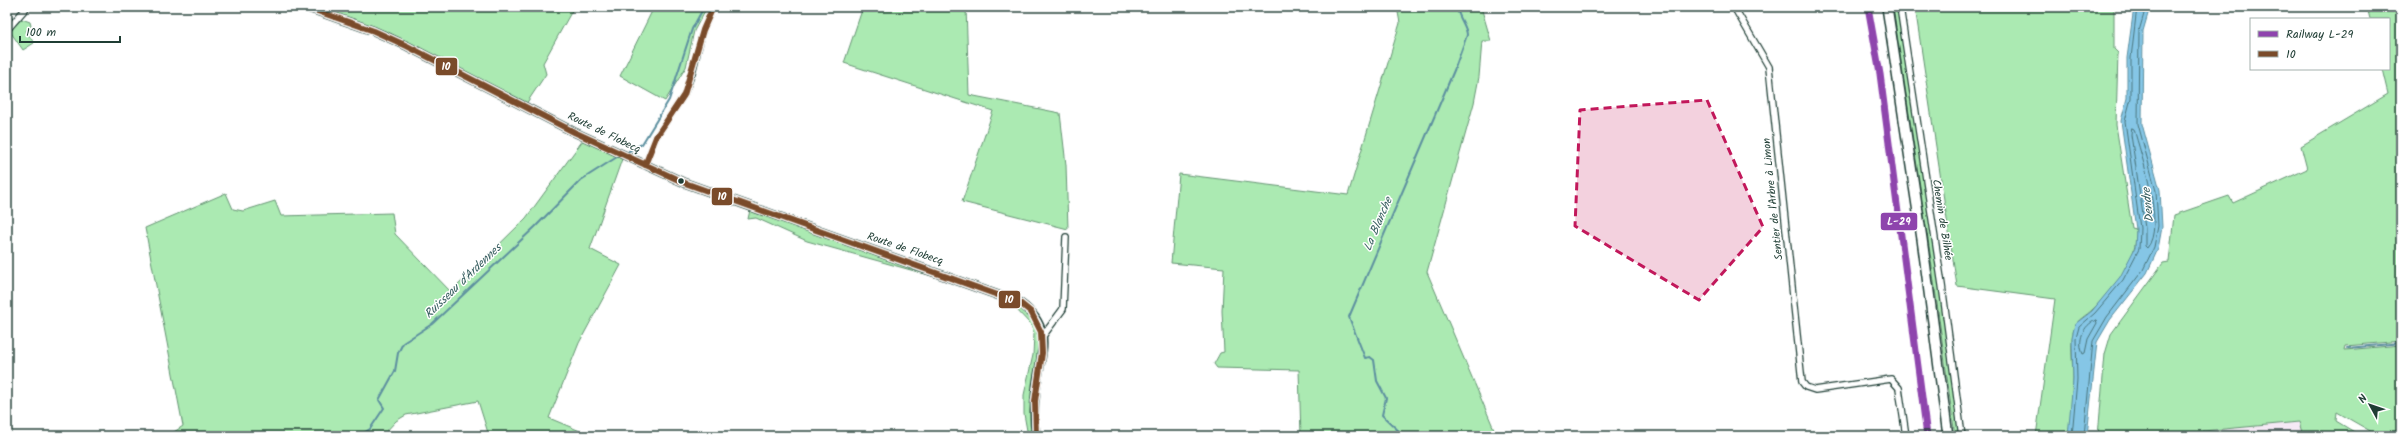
<svg xmlns="http://www.w3.org/2000/svg" width="2408" height="443" viewBox="0 0 2408 443" font-family="Kalam,sans-serif">
<style>
.built{fill:#f5e9f5}
.green{fill:#abeab2;stroke:#659473}
.water{fill:#85c6e6;stroke:#5c8f9f}
.lines{fill:none;stroke-linecap:round;stroke-linejoin:round}
.shore{stroke:#48747b;stroke-width:1}
.stream{stroke:#5c8f9f;stroke-width:2}
.minor-casing{stroke:#1f3d34;stroke-width:8}
.tertiary-casing{stroke:#1f3d34;stroke-width:10}
.trunk-casing{stroke:#1f3d34;stroke-width:12}
.minor{stroke:#fff;stroke-width:5.5}
.tertiary{stroke:#fff;stroke-width:7}
.trunk{stroke:#fff;stroke-width:9}
.bus-1-casing{stroke:#fff;stroke-width:9}
.bus-1{stroke:#7a4b2a;stroke-width:6}
.rail-1-casing{stroke:#fff;stroke-width:10}
.rail-1{stroke:#8e44ad;stroke-width:7}
.marked{fill:#c2185b;fill-opacity:0.2;stroke:#c2185b;stroke-width:3;stroke-dasharray:8 5;stroke-linejoin:round}
.bus-dot{fill:#1f3d34;stroke:#fff;stroke-width:1.5}
.labels{text-anchor:middle;dominant-baseline:central;stroke-width:3;stroke-linejoin:round;paint-order:stroke}
.street-label{font-size:11px;fill:#1f3d34;stroke:#fff}
.water-label{font-size:12px;font-style:italic;fill:#385f60;stroke:#fff}
.line-badge{stroke:#fff;stroke-width:1.5}
.badge-label{font-size:11px;text-anchor:middle;font-weight:bold;fill:#fff}
</style>
<rect width="100%" height="100%" fill="#fff"/>
<filter id="ink" filterUnits="userSpaceOnUse"><feTurbulence type="fractalNoise" baseFrequency=".025" numOctaves="2"/><feDisplacementMap in="SourceGraphic" scale="8" xChannelSelector="R" yChannelSelector="G"/><feConvolveMatrix kernelMatrix="1 2 1 2 8 2 1 2 1" color-interpolation-filters="sRGB"/></filter>
<g filter="url(#ink)">
<path class="built" d="M2299,422L2303,436H2204L2203,431Z"/>
<path class="green" d="M310,7H574L543,63L546,74L526,104L388,32Z
M654,7H707L694,31L686,67L665,101L620,76Z
M856,7H966L969,95L1060,113L1066,165L1068,229L962,202L993,111L844,63L862,10Z
M1397,7H1481L1491,41H1482L1479,77L1474,103L1427,272L1497,436H1301L1299,370L1217,368L1214,364L1220,353L1224,352L1222,311L1224,268L1171,263L1179,174L1348,195L1400,23Z
M1893,7H1898L1935,251L1960,436H1955L1931,259Z
M1915,7H2114V49L2118,53L2116,125L2132,228L2136,229C2139,260 2113,289 2092,310C2087,315 2077,320 2075,326C2069,342 2073,361 2073,378C2073,397 2071,417 2068,436H2036L2055,299L1957,286Z
M2367,7H2401V341L2346,346L2345,350L2401,345V436H2379L2337,412L2336,421L2361,436H2303L2299,422L2203,431L2204,436H2098L2105,354L2111,334L2163,263L2169,262L2174,215L2229,196L2233,203L2307,169L2301,146L2388,94L2382,69H2389V19H2370Z
M22,19L30,22L31,26L26,31L34,43L23,50L9,30Z
M583,140L622,159L590,249L621,265L579,343L549,418L592,436H489L478,401L406,415L396,421L382,436H168L183,426L145,228L226,193L233,209L243,211L275,201L281,216L392,213L395,234L451,292L526,218Z
M750,210L1017,305L1033,320L1040,343L1033,436H1028L1024,414V395L1033,355L1034,334L1031,325L1016,309L1004,301L943,279L807,241L756,218L748,219Z"/>
<path class="water" d="M2134,7H2150L2143,31L2142,124L2160,190L2162,227L2158,249L2147,273L2110,320L2097,342L2087,436H2068L2073,380L2072,337L2075,324L2092,311L2120,277L2135,248L2136,229L2121,121L2127,98V58Z"/>
<g class="lines">
<path class="shore" d="M2132,128L2134,129C2141,155 2166,226 2147,248L2145,246V228L2131,135Z
M2096,320L2097,323L2088,339L2085,353L2083,354C2077,341 2083,325 2096,320Z
M2072,436L2077,380L2076,338L2079,327L2095,313L2123,280L2139,249L2140,228L2125,121L2131,98V58L2137,7
M2084,436L2093,341L2107,317L2143,270L2154,247L2158,226L2156,191L2138,124L2139,31L2146,7"/>
<path class="stream" d="M629,151L642,144L669,100L692,29L704,7
M2348,348L2401,343
M359,436L370,429L384,408L379,400L395,371L398,353L403,343L432,324L535,227L581,180L617,157
M1404,436L1382,415L1386,398L1377,381L1374,360L1370,357L1365,358L1349,317L1455,68L1467,35C1467,26 1458,18 1457,7"/>
<g class="minor-casing">
<path id="minor" d="M1734,7L1769,67L1802,382L1806,387L1815,390L1891,379L1899,388L1906,436
M1900,7L1942,285L1962,436
M7,30L27,7
M645,165L656,137L684,95L692,73L703,30L713,7
M1043,336L1063,309L1066,237"/>
</g>
<g class="tertiary-casing">
<path id="tertiary" d="M306,7L374,31L407,46L574,132L685,183L1020,303C1055,328 1040,354 1036,390C1034,405 1034,421 1036,436"/>
</g>
<g class="trunk-casing">
<path id="trunk" d="M1887,7L1922,239L1948,436"/>
</g>
<use href="#minor" class="minor"/>
<use href="#tertiary" class="tertiary"/>
<use href="#trunk" class="trunk"/>
<g class="bus-1-casing">
<path id="bus-1" d="M306,7L374,31L407,46L574,132L685,183L1020,303L1031,312L1041,332L1042,353L1035,401L1036,436
M645,165L656,137L684,95L703,30L713,7"/>
</g>
<use href="#bus-1" class="bus-1"/>
<g class="rail-1-casing">
<path id="rail-1" d="M1868,7L1880,74L1927,436"/>
</g>
<use href="#rail-1" class="rail-1"/>
</g>
</g>
<path class="marked" d="M1707,100L1763,227L1699,300L1575,226L1580,110Z"/>
<circle class="bus-dot" cx="681" cy="181" r="3.5"/>
<g class="labels">
<g class="street-label">
<text transform="translate(604 133) rotate(26)">Route de Flobecq</text>
<text transform="translate(1773 199) rotate(-96)">Sentier de l'Arbre à Limon</text>
<text transform="translate(1942 220) rotate(81)">Chemin de Bilhée</text>
<text transform="translate(905 249) rotate(19)">Route de Flobecq</text>
</g>
<g class="water-label">
<text transform="translate(2148 205) rotate(-96)">Dendre</text>
<text transform="translate(1378 224) rotate(-67)">La Blanche</text>
<text transform="translate(463 281) rotate(-44)">Ruisseau d'Ardennes</text>
</g>
</g>
<g class="line-badge">
<rect x="435" y="57" width="23" height="19" rx="4" fill="#7a4b2a"/>
<rect x="711" y="187" width="22" height="19" rx="4" fill="#7a4b2a"/>
<rect x="1880" y="212" width="38" height="19" rx="4" fill="#8e44ad"/>
<rect x="998" y="290" width="23" height="19" rx="4" fill="#7a4b2a"/>
</g>
<g class="badge-label">
<text x="446" y="70">10</text>
<text x="722" y="200">10</text>
<text x="1899" y="225">L-29</text>
<text x="1009" y="303">10</text>
</g>
<rect width="2408" height="443" fill="none" stroke="#fff" stroke-width="24"/>
<rect x="12" y="12" width="2384" height="419" fill="none" stroke="#1f3d34" stroke-width="1.5" filter="url(#ink)"/>
<rect x="2250" y="18" width="140" height="52" fill="#ffffff" stroke="#a5b1ae"/>
<rect x="2258" y="31" width="20" height="6" fill="#8e44ad" stroke="#a5b1ae"/>
<text x="2286" y="38" font-size="12" fill="#1f3d34">Railway L-29</text>
<rect x="2258" y="51" width="20" height="6" fill="#7a4b2a" stroke="#a5b1ae"/>
<text x="2286" y="58" font-size="12" fill="#1f3d34">10</text>
<g transform="translate(2370 405) rotate(310)" stroke="#ffffff" stroke-width="3" paint-order="stroke">
<path d="M0-3L7 15L0 10L-7 15Z" fill="#1f3d34"/>
<text y="-6" font-size="11" font-weight="bold" text-anchor="middle" fill="#1f3d34">N</text>
</g>
<path d="M20 36v6h100v-6" fill="none" stroke="#1f3d34" stroke-width="2"/>
<text x="26" y="36" font-size="12" fill="#1f3d34" stroke="#ffffff" stroke-width="3" paint-order="stroke">100 m</text>
</svg>
